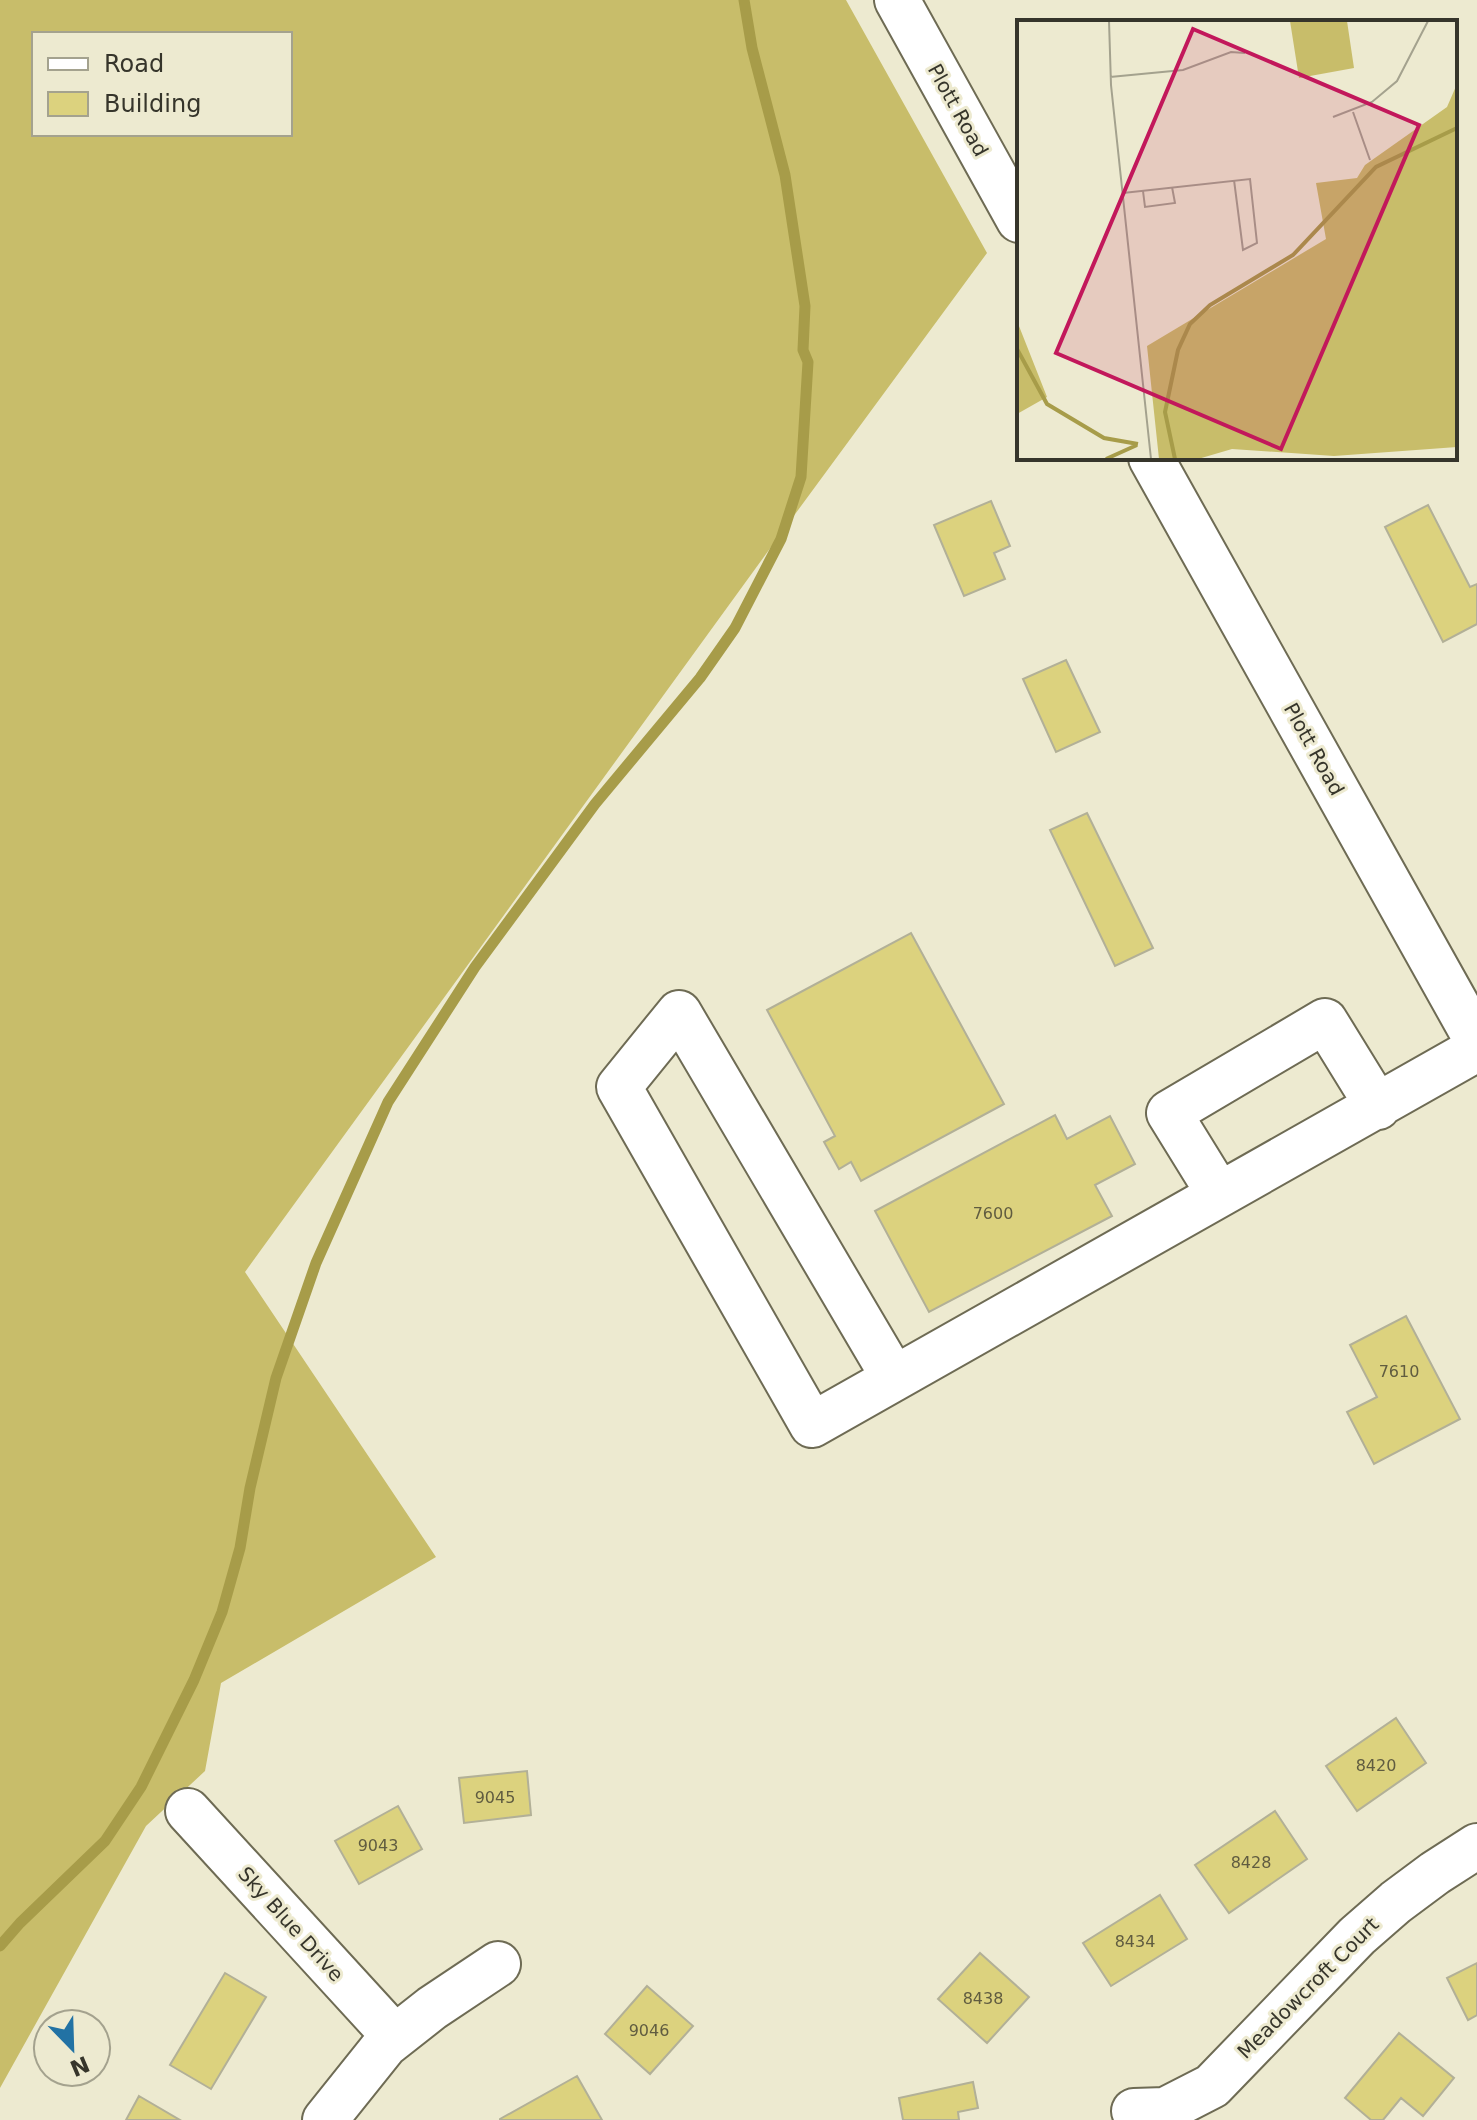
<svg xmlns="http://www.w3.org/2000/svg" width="1477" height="2120" viewBox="0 0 1477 2120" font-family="'DejaVu Sans',sans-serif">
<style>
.forest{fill:#c8bd6a;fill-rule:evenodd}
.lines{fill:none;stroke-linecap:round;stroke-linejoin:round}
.stream{stroke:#a79c49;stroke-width:11}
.building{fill:#dcd27e;stroke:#b2b097;stroke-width:2}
.minor-casing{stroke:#6e6b54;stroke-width:48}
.minor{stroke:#fff;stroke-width:44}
.labels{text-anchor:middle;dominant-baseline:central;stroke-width:6;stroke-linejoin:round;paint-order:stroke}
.number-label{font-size:16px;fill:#605c40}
.street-label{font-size:20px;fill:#36352b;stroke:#edead0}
.inset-river{fill:none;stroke:#a79c49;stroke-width:4}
.inset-road{fill:none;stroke:#a4a28e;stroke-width:2}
.view{fill:#c2185b;fill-opacity:0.15;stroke:#c2185b;stroke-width:4}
.inset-edge{fill:none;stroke:#36352b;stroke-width:4}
</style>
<rect width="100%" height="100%" fill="#edead0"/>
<path class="forest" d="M0,0H846L987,253L779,536L245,1272L436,1557L221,1683L205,1771L146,1826L0,2088ZM34,34H290V134H34Z"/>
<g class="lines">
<path class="stream" d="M0,1946L20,1923L105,1841L141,1787L194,1680L222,1612L240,1548L250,1488L276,1378L316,1263L388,1102L475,967L595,804L700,678L735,628L781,539L801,477L808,362L803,350L805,306L785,175L752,48L744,0"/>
</g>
<path class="building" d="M991,501L1010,546L994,553L1005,579L964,596L934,525Z
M1428,505L1470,587L1477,584V624L1443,642L1385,527Z
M1066,660L1100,732L1056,752L1023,679Z
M1087,813L1153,948L1115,966L1050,830Z
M911,933L1004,1104L861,1181L851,1162L839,1169L824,1142L835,1136L767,1010Z
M1055,1115L1067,1139L1110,1116L1135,1164L1095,1185L1112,1216L929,1312L875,1211Z
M1406,1316L1460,1419L1374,1464L1347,1412L1377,1397L1350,1345Z
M1396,1718L1426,1763L1357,1811L1326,1766Z
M527,1771L531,1815L464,1823L459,1778Z
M398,1806L422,1849L359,1884L335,1841Z
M1275,1811L1307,1859L1229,1913L1195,1865Z
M1160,1895L1187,1939L1111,1986L1083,1943Z
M980,1953L1029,1997L987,2043L938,1999Z
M1477,1963V2015L1468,2020L1447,1978Z
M225,1973L266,1997L211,2089L170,2065Z
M647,1986L693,2026L650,2074L605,2034Z
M1399,2033L1454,2078L1423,2116L1401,2098L1383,2120H1371L1345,2098Z
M577,2076L602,2120H500V2119Z
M973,2082L978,2108L958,2112L959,2120H903L899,2098Z
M139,2096L180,2120H126Z"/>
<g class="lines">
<g class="minor-casing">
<path id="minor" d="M897,0L1019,220
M1151,458L1477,1041
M1219,1194L1169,1113L1325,1021L1378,1107
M894,1378L679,1013L619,1087L812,1425L1477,1049
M188,1811L395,2037
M1134,2111L1165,2110L1212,2086L1357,1936L1396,1902L1435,1873L1477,1846
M325,2120L385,2045L432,2008L498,1964"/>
</g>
<use href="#minor" class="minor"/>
</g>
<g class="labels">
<g class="number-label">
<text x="993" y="1213">7600</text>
<text x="1399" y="1371">7610</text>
<text x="1376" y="1765">8420</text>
<text x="495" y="1797">9045</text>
<text x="378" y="1845">9043</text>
<text x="1251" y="1862">8428</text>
<text x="1135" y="1941">8434</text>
<text x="983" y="1998">8438</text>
<text x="649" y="2030">9046</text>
</g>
<g class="street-label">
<text transform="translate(958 110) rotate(61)">Plott Road</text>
<text transform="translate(1314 749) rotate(61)">Plott Road</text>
<text transform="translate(291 1924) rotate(48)">Sky Blue Drive</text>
<text transform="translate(1308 1988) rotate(-45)">Meadowcroft Court</text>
</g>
</g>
<g transform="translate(1017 20)">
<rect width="440" height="440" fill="#edead0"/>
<path d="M273,1H330L337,48L282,58ZM440,64V427L317,436L215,429L181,439H142L130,326L309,219L299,163L340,158L348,145L430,87ZM0,301L30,377L0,394Z" fill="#c8bd6a"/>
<path class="inset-river" d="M0,329L30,384L87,418L121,424M89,439L120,425M158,439L148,392L161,330L173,304L193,285L276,235L359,147L440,108"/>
<path class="inset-road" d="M92,1L94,65L134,439M93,57L166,50L214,32L228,33M336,92L353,140M316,97L355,82L380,61L411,1M126,171L128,187L158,183L155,167M106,173L233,159L240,223L226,230L217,160"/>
<path class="view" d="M176,9L402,105L264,429L39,333Z"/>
<rect width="440" height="440" class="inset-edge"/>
</g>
<rect x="32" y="32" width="260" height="104" fill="#edead0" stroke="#a4a28e" stroke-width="2"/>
<rect x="48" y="58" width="40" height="12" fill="#ffffff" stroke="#a4a28e" stroke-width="2"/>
<text x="104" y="72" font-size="24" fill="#36352b">Road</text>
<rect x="48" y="92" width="40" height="24" fill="#dcd27e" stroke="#a4a28e" stroke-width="2"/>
<text x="104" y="112" font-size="24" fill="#36352b">Building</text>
<g transform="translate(72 2048) rotate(157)"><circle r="38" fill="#edead0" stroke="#a4a28e" stroke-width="2"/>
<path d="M0-6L14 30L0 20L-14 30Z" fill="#2272a4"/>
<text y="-12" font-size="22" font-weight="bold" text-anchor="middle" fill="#36352b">N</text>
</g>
</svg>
